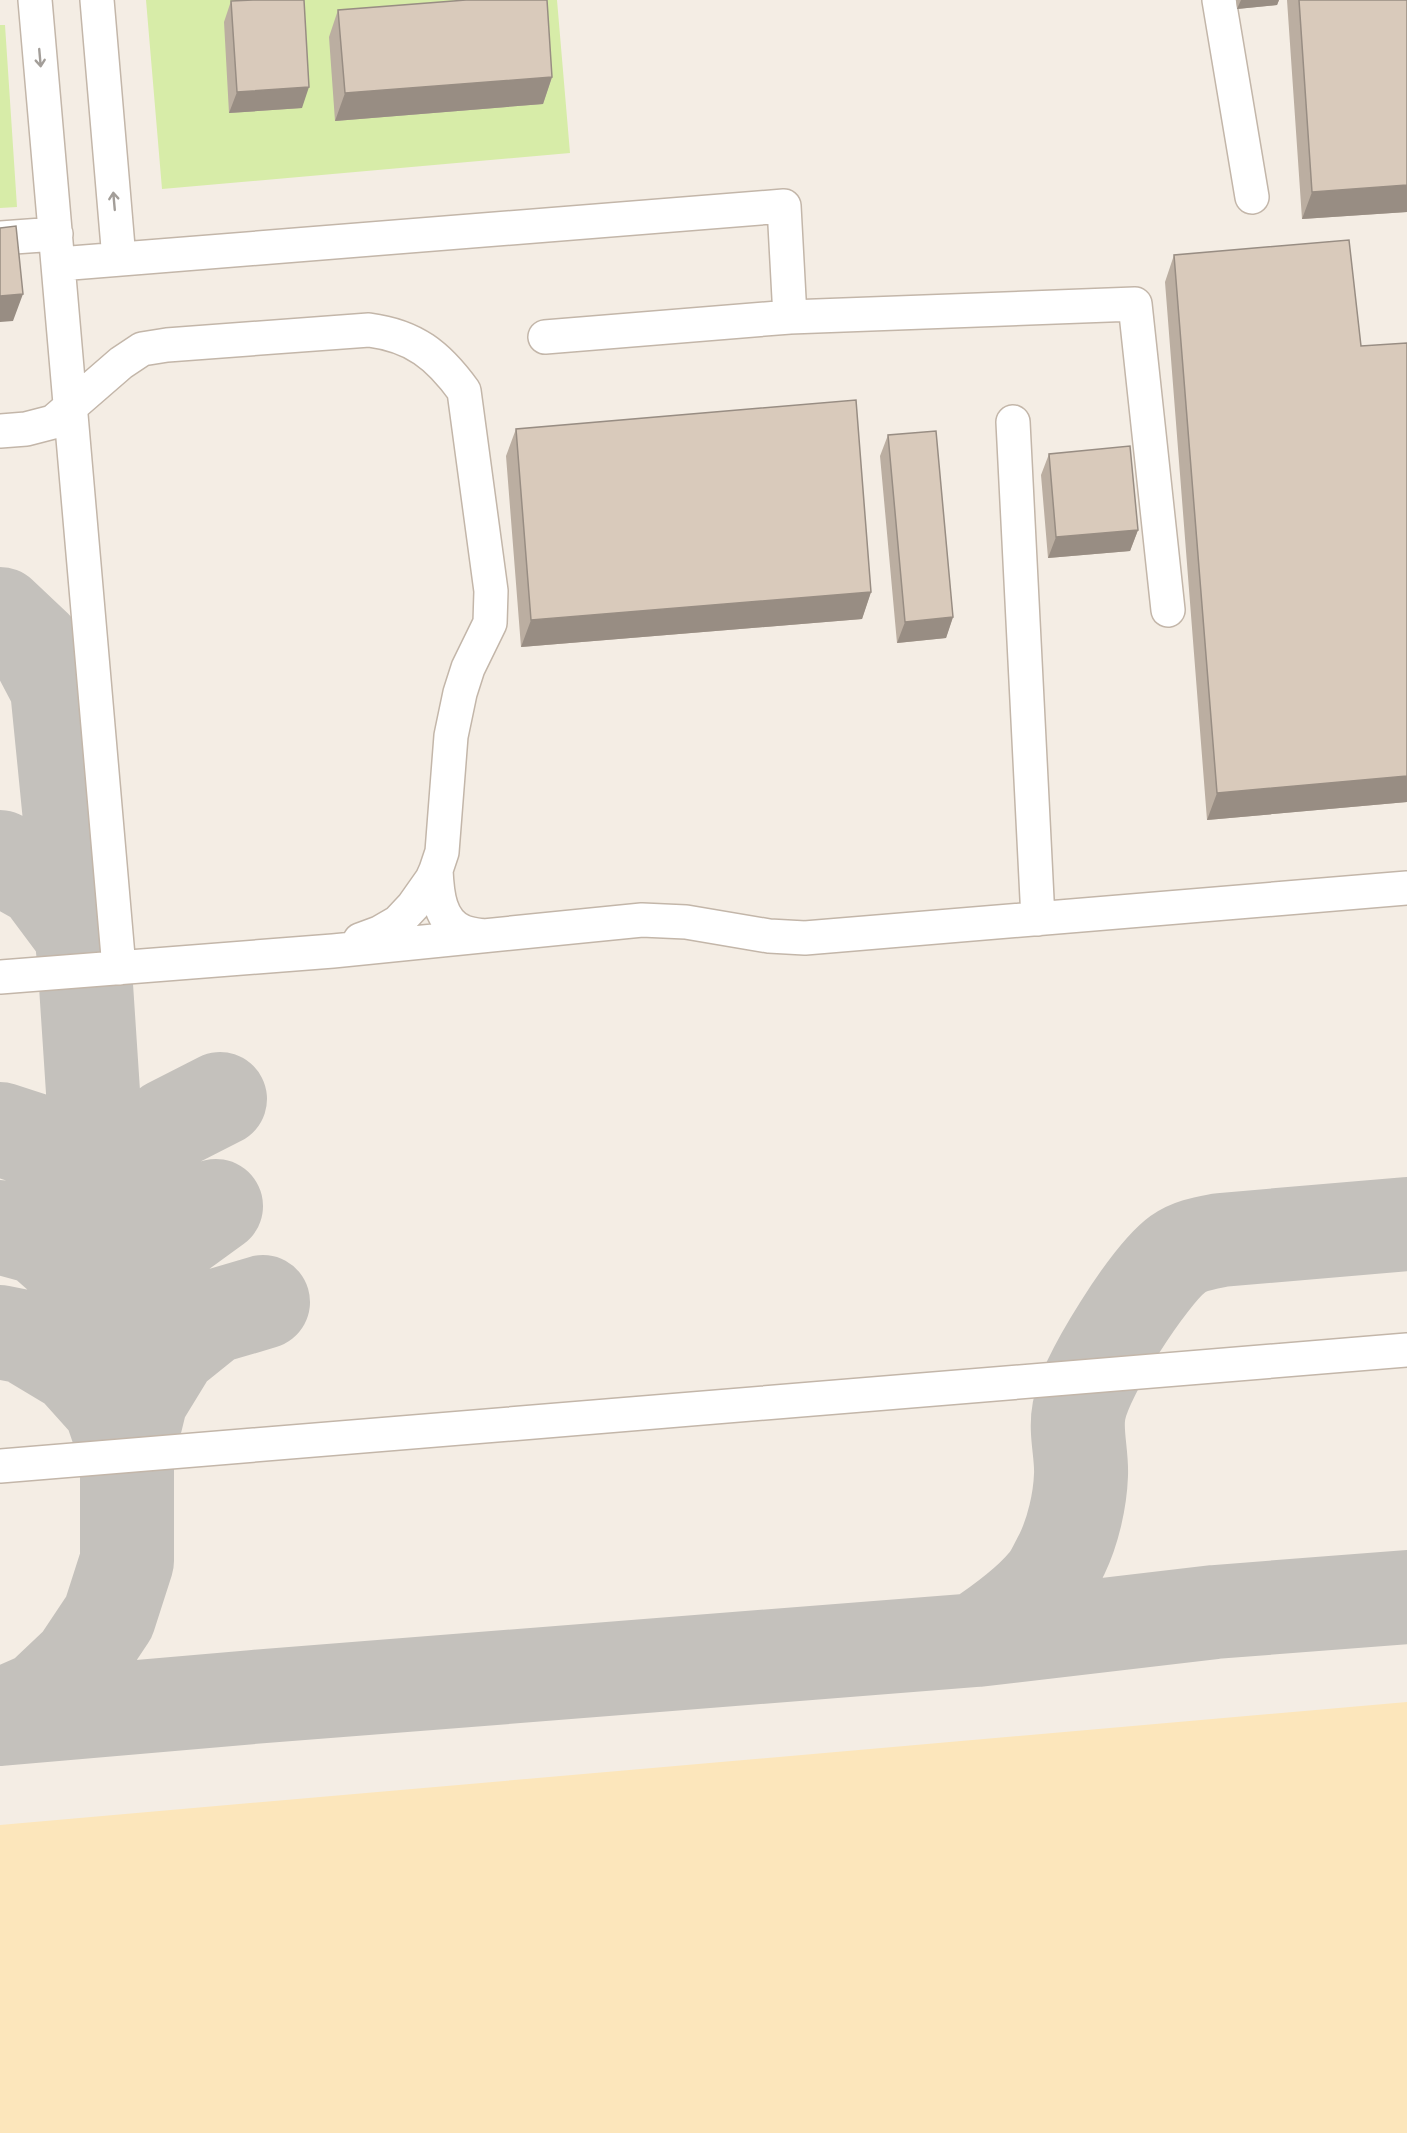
<svg xmlns="http://www.w3.org/2000/svg" width="1407" height="2133" viewBox="0 0 1407 2133" font-family="Poppins,sans-serif">
<style>
.green{fill:#d7eca8}
.sand{fill:#fce6bb}
.lines{fill:none;stroke-linecap:round;stroke-linejoin:round}
.taxiway{stroke:#c4c1bc;stroke-width:94}
.minor-casing{stroke:#c3b6a9;stroke-width:36}
.minor{stroke:#fff;stroke-width:33}
.wall{fill:#bbaea1}
.shaded-wall{fill:#988d83}
.building{fill:#d9cabb;stroke:#988d83;stroke-width:1.5}
.oneway{stroke:#a39e99}
</style>
<rect width="100%" height="100%" fill="#f4ede4"/>
<path class="green" d="M146,0H557L570,153L162,189Z
M0,25H5L17,207L0,208Z"/>
<path class="sand" d="M1407,1702V2133H0V1825Z"/>
<g class="lines">
<path class="taxiway" d="M0,614L36,648L57,688L85,970L102,1229L108,1244L127,1456V1561L109,1617L79,1662L41,1698L0,1716
M0,857L42,881L80,932
M0,1129L40,1142L82,1184L106,1239
M0,1227L40,1238L83,1276L115,1320
M102,1229L132,1171L169,1125L220,1099
M0,1332L25,1337L75,1367L110,1406L126,1453
M118,1352L129,1295L165,1243L216,1206
M127,1456L141,1399L171,1350L212,1317L263,1302
M976,1640C1000,1624 1027,1605 1046,1582C1052,1575 1057,1563 1062,1554C1073,1531 1080,1501 1081,1475C1082,1454 1075,1432 1079,1411C1085,1376 1149,1275 1178,1254C1191,1245 1205,1243 1221,1240L1407,1224
M0,1719L253,1697L976,1640L1215,1612L1407,1597"/>
<g class="minor-casing">
<path id="minor" d="M35,0L119,968
M97,0L119,259
M1219,0L1252,197
M0,238L56,234
M59,264L784,206L790,317
M545,337L790,317L1135,304L1168,610
M1013,422L1038,919
M0,431L26,429L53,422L121,363L142,349L167,345L369,330C414,336 438,355 464,391L491,591L490,623L468,668L460,693L451,736L442,852L436,870L432,879L413,906L398,922L379,933L360,940
M436,870C437,892 439,923 464,932C470,934 477,935 483,936
M0,977L333,951L642,920L686,922L769,936L805,938L1407,888
M0,1466L1407,1350"/>
</g>
<use href="#minor" class="minor"/>
</g>
<path class="wall" d="M1236,0H1279L1277,5L1237,9Z
M1287,0H1407V212L1302,219Z
M231,1L302,108L229,113L224,22Z
M338,10L552,77L543,104L335,121L329,37Z
M1174,255L1361,346L1407,343V802L1207,820L1165,282Z
M516,429L871,592L862,619L521,647L506,456Z
M888,435L953,617L946,638L897,643L880,456Z
M1049,454L1138,530L1130,551L1048,558L1041,475Z"/>
<path class="shaded-wall" d="M1241,0H1279L1277,5L1237,9Z
M552,77L543,104L335,121L345,93Z
M309,87L302,108L229,113L237,92Z
M1407,185V212L1302,219L1312,192Z
M23,294L13,321L0,322V296Z
M1138,530L1130,551L1048,558L1056,537Z
M871,592L862,619L521,647L531,620Z
M953,617L946,638L897,643L905,622Z
M1407,776V802L1207,820L1217,793Z"/>
<path class="building" d="M253,0H304L309,87L237,92L231,1Z
M466,0H547L552,77L345,93L338,10Z
M1299,0H1407V185L1312,192Z
M16,226L23,294L0,296V228Z
M1349,240L1361,346L1407,343V776L1217,793L1174,255Z
M856,400L871,592L531,620L516,429Z
M936,431L953,617L905,622L888,435Z
M1130,446L1138,530L1056,537L1049,454Z"/>
<defs><path id="oneway-shaft" d="M-6 0H5M1.5-3L5.5 0L1.5 3" fill="none" stroke-width="1.6" stroke-linecap="round" stroke-linejoin="round" transform="scale(1.5)"/></defs>
<g class="oneway">
<use href="#oneway-shaft" transform="translate(40 58) rotate(85)"/>
<use href="#oneway-shaft" transform="translate(114 201) rotate(-95)"/>
</g>
</svg>
